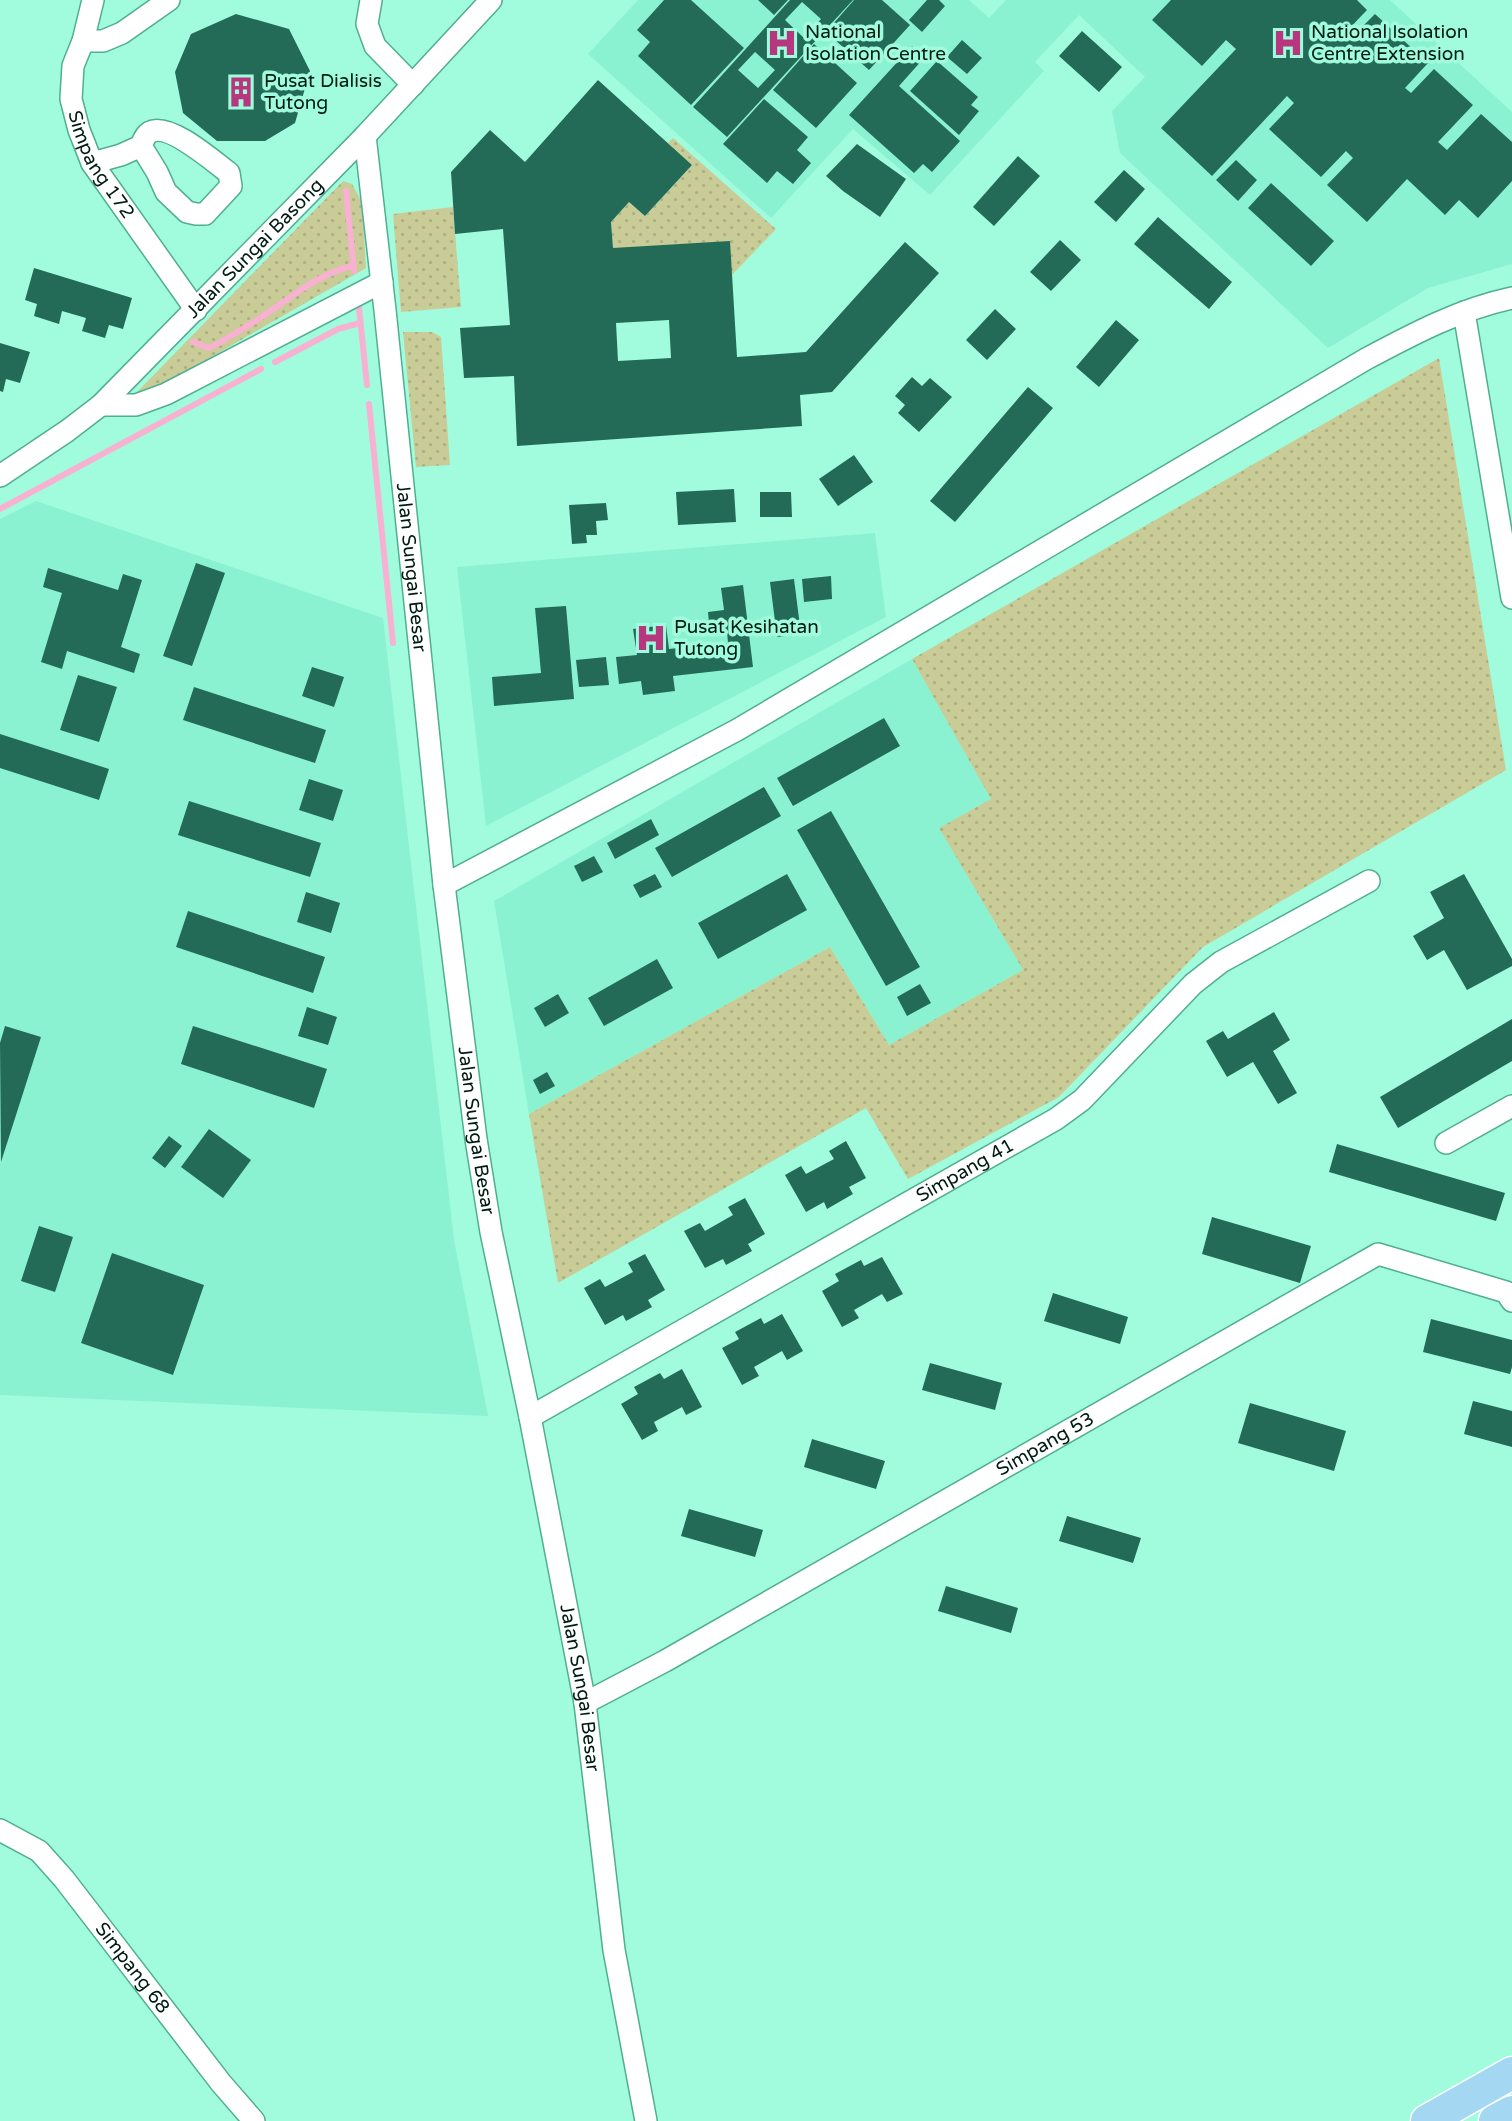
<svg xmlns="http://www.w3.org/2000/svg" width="1512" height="2121" viewBox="0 0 1512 2121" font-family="'Varela Round',sans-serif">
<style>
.built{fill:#8bf2d1}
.grass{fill:url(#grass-dots)}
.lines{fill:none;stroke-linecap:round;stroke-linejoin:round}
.stream{stroke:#f8b1d1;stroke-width:6}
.building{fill:#236b57;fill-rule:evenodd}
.minor-casing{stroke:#51ae92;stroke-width:24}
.highway-casing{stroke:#fff;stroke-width:35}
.minor{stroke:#fff;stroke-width:21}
.highway{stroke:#a4d7f1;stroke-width:32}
.labels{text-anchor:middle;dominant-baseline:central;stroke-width:7;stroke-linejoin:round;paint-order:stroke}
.poi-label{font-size:19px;fill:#001b13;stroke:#a0fcdd;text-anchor:start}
.street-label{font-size:19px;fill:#001b13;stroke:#a0fcdd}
</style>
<defs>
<pattern id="grass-dots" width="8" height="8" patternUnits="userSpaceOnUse" patternTransform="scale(1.75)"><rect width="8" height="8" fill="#c9cc97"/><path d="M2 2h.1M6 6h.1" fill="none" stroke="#abaf81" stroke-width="1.8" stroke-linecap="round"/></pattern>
</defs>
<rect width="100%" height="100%" fill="#a0fcdd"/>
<path class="built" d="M638,0H969L989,18L1006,0H1390L1512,112V264L1428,288L1328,348L1120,153L1112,111L1145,77L1079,15L1035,62L1044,71L930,195L853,129L771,218L588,54Z
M36,501L383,618L454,1240L488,1416L0,1395V519Z
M875,533L886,617L486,826L457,567Z
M912,659L992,799L940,829L1023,970L889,1045L830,947L529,1114L494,901Z"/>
<path class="grass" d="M673,138L776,229L732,275L613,248L611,222L629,202L645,216L692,165L668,143Z
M343,181L352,184L362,202L366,268L147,394H135Z
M453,207L461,307L401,312L393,214Z
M403,332H432L441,337L450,465L416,467Z
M1439,358L1506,770L1203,947L1059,1097L908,1179L866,1108L558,1283L529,1114L830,947L889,1045L1023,970L939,828L991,799L912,659Z"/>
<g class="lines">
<path class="stream" d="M346,191L354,271
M359,308L367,385
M193,342L208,348L216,345C232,335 248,326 263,316C296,294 315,276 354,265
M275,362L338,329L360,323
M369,404L393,643
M0,509L261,369"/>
</g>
<path class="building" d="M664,0H691L744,48L691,105L638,56L650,42L637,30Z
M758,0H788L774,15Z
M790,0H853L727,137L693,107ZM802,2L821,19L804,38L785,20ZM755,52L775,70L758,88L738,70Z
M854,0H882L910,25L869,70L826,32Z
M927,0H939L945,6L922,32L909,20Z
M1171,0H1357L1367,10L1345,33L1351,38L1375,14L1428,63L1405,88L1411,93L1434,69L1473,105L1438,142L1447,150L1481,114L1512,142V181L1478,218L1459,200L1445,215L1407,179L1367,222L1327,185L1353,158L1346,151L1321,177L1269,129L1294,103L1287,96L1212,176L1161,128L1236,49L1226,40L1202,66L1152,20Z
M236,14L289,29L310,71L295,123L265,141H217L183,113L175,72L191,34Z
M1082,31L1122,67L1099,92L1059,56Z
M962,40L982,58L967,74L947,57Z
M814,44L857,83L816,128L773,90Z
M912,46L924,58L899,86L960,141L932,172L923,164L914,173L849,115Z
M937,61L978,97L971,105L979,111L959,135L910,91Z
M598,80L692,165L645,216L629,202L611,222L613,248L730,241L737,357L806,352L905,242L939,273L832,392L800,395L802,426L517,446L514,376L464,378L460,328L510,325L503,229L455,234L451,172L490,130L525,162ZM669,320L671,358L618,361L616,323Z
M764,99L808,137L797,150L811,163L793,184L777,171L767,183L723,144Z
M857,144L906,179L880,217L843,191L826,176Z
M1018,156L1040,176L994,226L973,207Z
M1236,160L1257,180L1238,201L1216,180Z
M1124,170L1145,189L1116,222L1094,202Z
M1271,183L1334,241L1311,266L1248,208Z
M1158,217L1232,282L1209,309L1134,244Z
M1060,240L1081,260L1051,291L1030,272Z
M34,268L132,298L123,329L109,325L105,338L82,331L86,318L62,311L59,324L34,316L37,304L25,300Z
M995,309L1016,329L987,360L966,340Z
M1116,320L1139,340L1099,387L1076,367Z
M0,343L30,352L20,383L6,379L3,392L0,391Z
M912,377L922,386L930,378L952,397L919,432L898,413L905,405L895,396Z
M1028,387L1053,408L955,522L930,501Z
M854,455L873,482L838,506L819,479Z
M734,489L736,522L678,525L676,492Z
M760,492H791L792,517H760Z
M606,503L608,520L596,521L597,535H586L587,543L572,544L569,505Z
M196,563L225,573L192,666L163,656Z
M48,568L118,590L123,574L142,580L121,647L140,654L134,673L67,651L62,669L41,662L62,593L43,587Z
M831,576L832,599L804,602L802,579Z
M794,579L801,634L777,637L770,582Z
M743,585L753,667L673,676L675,691L643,695L641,681L619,684L616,657L637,655L633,629L666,625L669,649L728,643L727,631L710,633L708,612L724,610L721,588Z
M566,606L574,699L494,706L492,677L541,673L535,608Z
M606,657L609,685L579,687L576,660Z
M312,667L344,677L334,707L302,696Z
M78,675L117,687L99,742L60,730Z
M194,687L326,730L315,763L183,720Z
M884,718L900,746L793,806L777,778Z
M0,734L109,769L99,800L0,768Z
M309,779L343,790L333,821L299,810Z
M764,787L781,816L672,877L655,848Z
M189,801L321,843L310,877L178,835Z
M831,811L920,967L886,986L797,830Z
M651,819L659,835L615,859L607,843Z
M594,856L603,872L582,882L574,866Z
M655,874L662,887L640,898L633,885Z
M787,874L807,910L718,959L698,923Z
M1464,874L1512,959V966L1467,990L1444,950L1427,960L1413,936L1444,918L1430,892Z
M306,892L340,903L331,933L297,922Z
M188,911L325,957L313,993L176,947Z
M657,959L673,988L604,1026L588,998Z
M920,984L931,1003L907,1016L897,997Z
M558,994L569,1013L545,1027L534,1008Z
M307,1007L337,1017L328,1045L298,1036Z
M1274,1012L1290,1040L1273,1051L1297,1093L1278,1104L1253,1062L1227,1077L1206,1041L1223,1031L1228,1039Z
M1512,1019V1061L1398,1128L1380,1097Z
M5,1026L41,1037L1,1162L0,1043Z
M193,1026L327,1069L314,1108L181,1064Z
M547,1072L555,1086L540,1094L533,1080Z
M209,1129L251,1160L223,1198L181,1167Z
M169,1136L182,1146L165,1168L152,1158Z
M846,1141L866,1178L849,1187L853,1194L827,1209L824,1202L806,1212L785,1175L801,1166L806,1174L834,1159L829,1151Z
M1337,1144L1505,1193L1496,1221L1329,1172Z
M745,1198L765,1234L748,1244L752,1251L726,1265L723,1259L705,1268L684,1231L700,1223L705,1231L733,1215L728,1207Z
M1212,1217L1311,1246L1300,1283L1202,1254Z
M39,1226L73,1237L55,1292L21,1281Z
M112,1253L204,1285L173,1375L81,1343Z
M645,1254L665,1290L648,1300L652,1307L626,1321L623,1315L605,1325L584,1288L600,1279L605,1287L633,1272L628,1263Z
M882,1257L903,1294L887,1302L882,1294L854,1310L859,1318L842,1327L822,1291L839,1281L835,1274L861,1260L864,1266Z
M1053,1293L1128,1317L1120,1344L1044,1321Z
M782,1314L803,1351L787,1360L782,1351L754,1367L759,1376L742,1385L722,1348L739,1339L735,1332L761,1318L764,1324Z
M1431,1319L1512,1340V1367L1510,1374L1423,1352Z
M930,1363L1002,1383L995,1410L922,1390Z
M682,1369L702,1407L686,1415L682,1407L654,1422L658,1431L642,1440L621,1404L638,1394L634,1387L660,1373L664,1379Z
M1473,1401L1512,1411V1447L1464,1434Z
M1250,1403L1346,1431L1334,1471L1238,1443Z
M812,1439L885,1461L876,1489L804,1467Z
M689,1509L763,1530L755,1557L681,1536Z
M1067,1516L1141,1538L1133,1563L1059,1541Z
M946,1586L1018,1608L1011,1633L938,1611Z"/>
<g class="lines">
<g class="minor-casing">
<g id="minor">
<path id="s1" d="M93,0L83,41L73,66L71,99L79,130L92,163L196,310"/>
<path d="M371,0L367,24L375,46L413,85"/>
<path d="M83,41H103L122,33L169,0"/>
<path id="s2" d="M365,136L385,310L444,885L476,1139L491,1232L530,1417L585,1703L614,1950L646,2121"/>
<path d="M92,163L121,155L141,146C143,141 145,135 150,132C169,122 213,161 229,173L231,186L205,214H196L187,212L166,192L157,172L141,146"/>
<path d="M1464,312L1512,598"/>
<path d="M101,405H136L166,394L382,282"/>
<path id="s3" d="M0,476L67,431L101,405L365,136L491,0"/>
<path d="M444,885L737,730L1366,359C1413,334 1460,309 1512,298"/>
<path d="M1446,1143L1512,1106"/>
<path id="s4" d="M530,1417L1056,1119L1082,1100L1193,984L1221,962L1369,881"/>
<path id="s5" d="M585,1703L665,1661L1378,1254L1506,1292L1512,1301"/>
<path id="s6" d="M0,1830L39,1851L64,1879L221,2083L254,2121"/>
</g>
</g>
<g class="highway-casing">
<path id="highway" d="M1427,2121L1512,2073
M1495,2121L1512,2112"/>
</g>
<use href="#minor" class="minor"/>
<use href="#highway" class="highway"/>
</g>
<defs>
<g id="hospital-bare" transform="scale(2.415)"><path d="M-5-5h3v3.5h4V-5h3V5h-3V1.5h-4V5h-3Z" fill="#b8367e" stroke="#a0fcdd" stroke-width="2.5" paint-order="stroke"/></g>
<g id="building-bare" transform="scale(2.415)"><path d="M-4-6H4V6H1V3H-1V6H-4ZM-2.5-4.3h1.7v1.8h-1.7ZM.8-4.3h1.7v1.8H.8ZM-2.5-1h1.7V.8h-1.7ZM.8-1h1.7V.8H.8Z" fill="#b8367e" stroke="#a0fcdd" stroke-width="2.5" paint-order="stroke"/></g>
</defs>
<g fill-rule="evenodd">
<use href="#hospital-bare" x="782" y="43"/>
<use href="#hospital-bare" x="1288" y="43"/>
<use href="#building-bare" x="241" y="92"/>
<use href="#hospital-bare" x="651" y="638"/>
</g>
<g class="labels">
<g class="poi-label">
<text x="805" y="32">National<tspan x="805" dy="22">Isolation Centre</tspan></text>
<text x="1311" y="32">National Isolation<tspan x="1311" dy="22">Centre Extension</tspan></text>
<text x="264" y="81">Pusat Dialisis<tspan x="264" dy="22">Tutong</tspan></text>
<text x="674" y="627">Pusat Kesihatan<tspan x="674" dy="22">Tutong</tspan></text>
</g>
<g class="street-label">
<text stroke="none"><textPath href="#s1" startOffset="175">Simpang 172</textPath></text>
<text stroke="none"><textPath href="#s3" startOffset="343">Jalan Sungai Basong</textPath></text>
<text stroke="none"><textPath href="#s2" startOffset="434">Jalan Sungai Besar</textPath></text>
<text stroke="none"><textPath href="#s2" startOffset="1001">Jalan Sungai Besar</textPath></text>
<text stroke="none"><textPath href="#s4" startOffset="500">Simpang 41</textPath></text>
<text stroke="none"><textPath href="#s5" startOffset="528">Simpang 53</textPath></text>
<text stroke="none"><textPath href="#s2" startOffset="1568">Jalan Sungai Besar</textPath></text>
<text stroke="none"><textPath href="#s6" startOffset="194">Simpang 68</textPath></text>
</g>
</g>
</svg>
